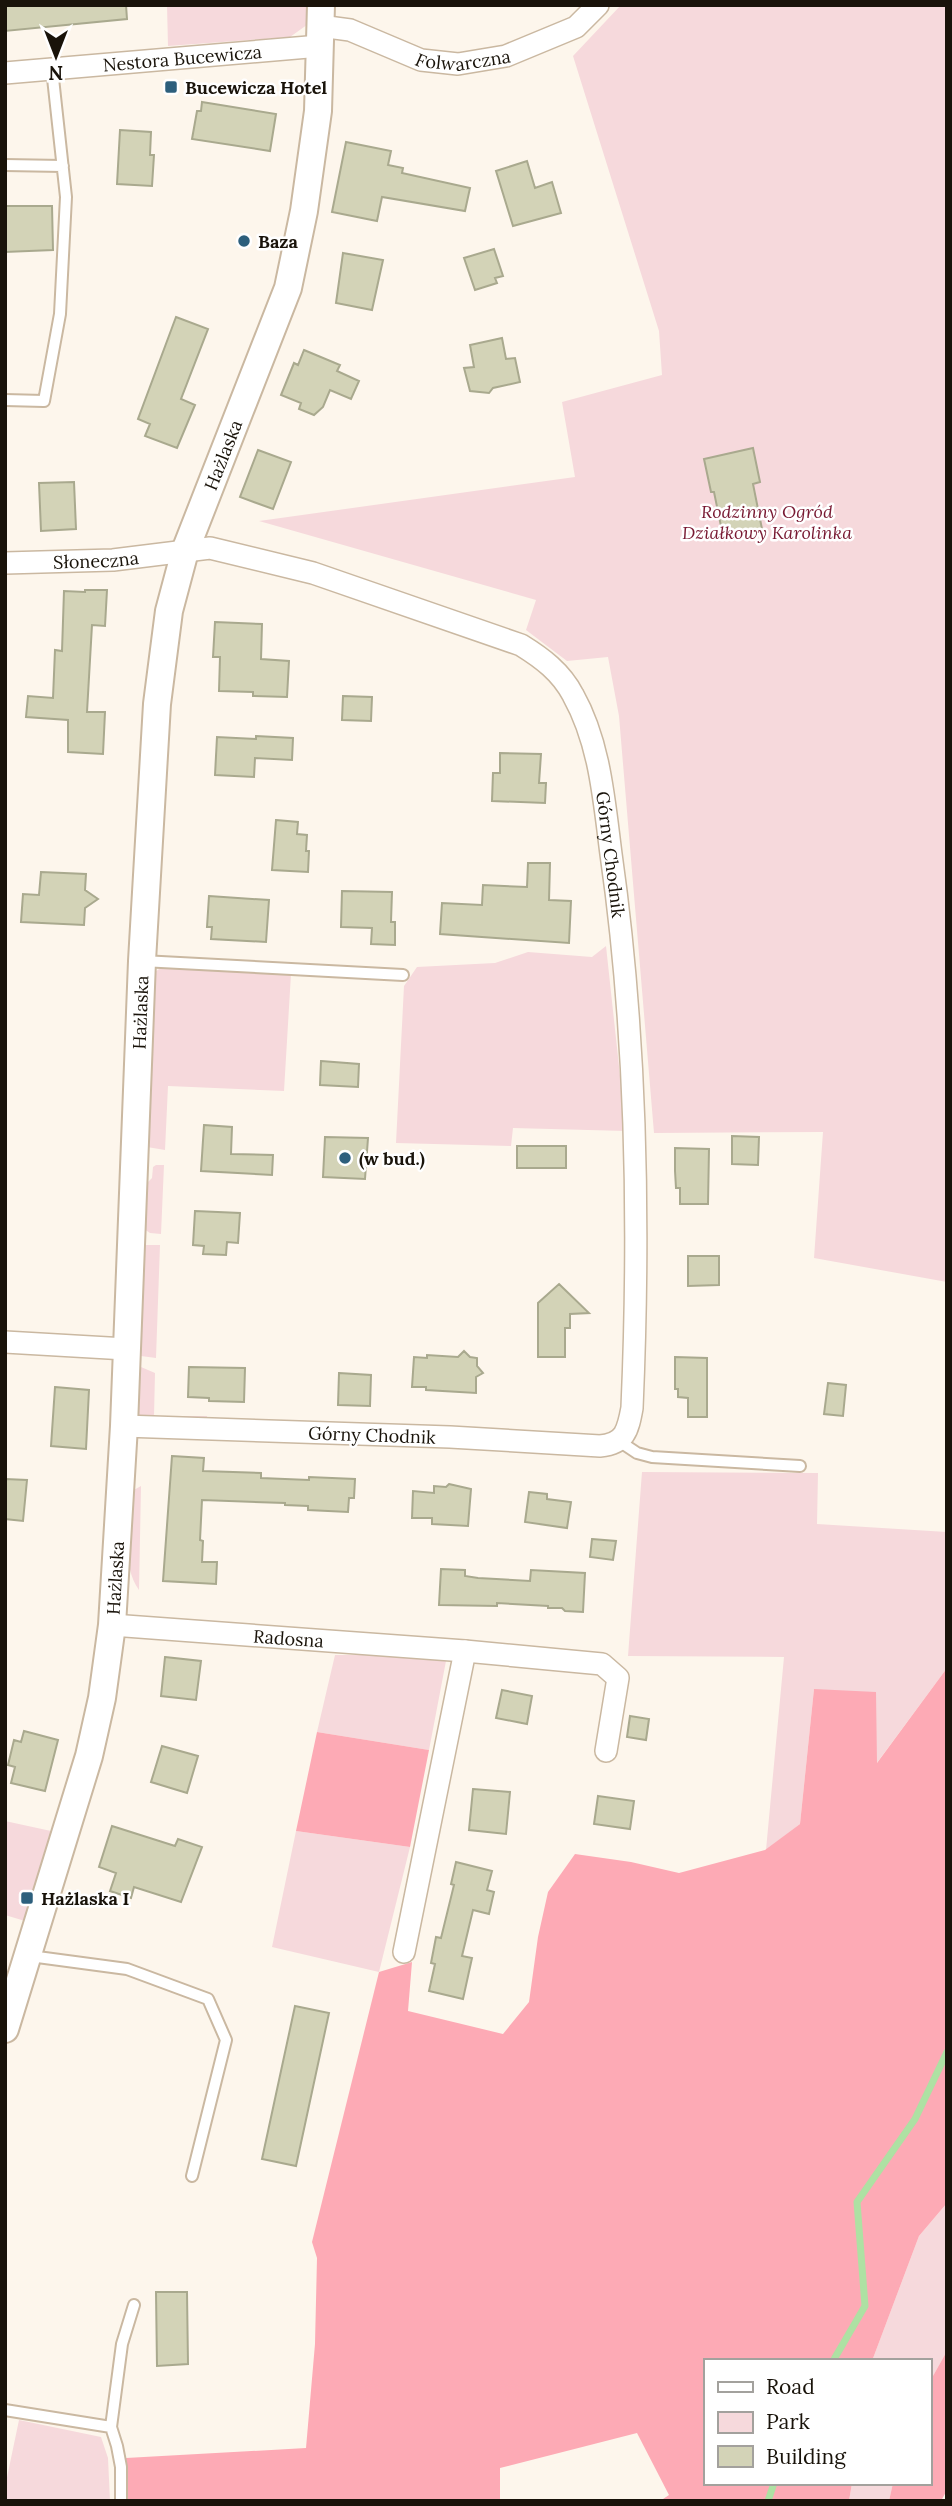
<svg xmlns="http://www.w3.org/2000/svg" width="952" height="2506" viewBox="0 0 952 2506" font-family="Lora,serif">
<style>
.green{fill:#f6d9dc}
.forest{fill:#fdaab5}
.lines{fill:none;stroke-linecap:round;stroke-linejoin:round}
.stream{stroke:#aee1a3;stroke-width:7}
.building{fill:#d3d3b7;stroke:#a9a98e;stroke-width:2}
.service-casing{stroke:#cab8a1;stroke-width:14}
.minor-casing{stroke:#cab8a1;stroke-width:24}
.tertiary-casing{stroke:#cab8a1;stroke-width:30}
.service{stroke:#fff;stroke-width:10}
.minor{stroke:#fff;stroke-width:21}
.tertiary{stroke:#fff;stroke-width:26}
.poi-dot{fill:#2d5f7c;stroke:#fff;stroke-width:2.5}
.labels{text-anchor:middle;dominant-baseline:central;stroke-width:5;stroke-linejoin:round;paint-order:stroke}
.street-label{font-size:18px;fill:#19130a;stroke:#fff}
.poi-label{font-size:18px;font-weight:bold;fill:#19130a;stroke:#fff;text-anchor:start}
.park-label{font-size:18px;font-style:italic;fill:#781932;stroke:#fff}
</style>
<rect width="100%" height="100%" fill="#fdf6ec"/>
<path class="green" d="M167,5H310L311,22L290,37L168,46Z
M621,5H947V1282L814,1258L823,1132L654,1133L619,716L608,657L567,661L526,630L536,600L259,521L575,477L562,402L662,375L659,331L573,56Z
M606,946L626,1131L513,1128L511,1146L396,1143L404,986L417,967L495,963L528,952L592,957Z
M162,967L291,974L284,1091L168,1086L165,1150L147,1147L155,972Z
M156,1165H164L161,1234L150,1233L144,1229V1186L152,1178L153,1167Z
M145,1245H160L156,1358L141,1356L137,1350L141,1249Z
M141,1367L155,1373L154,1416H207L206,1424L137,1420L136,1370Z
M642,1472L818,1473L817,1524L947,1532V1668L876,1764L814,1689L800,1824L766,1850L784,1657L628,1656Z
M141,1486L139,1590C120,1563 130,1523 132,1491Z
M335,1655H428L446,1661L429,1750L317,1732Z
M5,1821L51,1831L25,1921L5,1915Z
M296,1831L410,1847L379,1972L272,1947Z
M947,2203V2351L929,2383V2361H872L919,2236Z
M19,2420L101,2437L108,2458L110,2501H5V2487Z
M852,2483H893L889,2501H849Z"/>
<path class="forest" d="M947,1668V2203L919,2236L872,2361H705V2483H852L849,2501H660L669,2495L637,2433L500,2468V2501H128L126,2458L306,2448L315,2344L317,2258L312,2242L379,1972L412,1962L408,2011L503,2034L529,2002L538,1937L548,1892L575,1854L631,1862L679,1873L765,1850L800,1824L814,1689L876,1692L877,1763Z
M317,1732L429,1750L410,1847L296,1831Z
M947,2351V2490L941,2501H889L893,2483H929V2383Z"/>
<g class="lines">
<path class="stream" d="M833,2361L865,2306L857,2202L915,2119L947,2052
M768,2501L774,2483"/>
</g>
<path class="building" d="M5,5H126L127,19L5,31Z
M202,102L276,114L270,151L192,139L197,111H201Z
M120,130L151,132L150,155H154L152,186L117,184Z
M346,142L391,151L388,165L403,168L402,173L470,188L465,211L382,197L377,221L332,212Z
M527,161L535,188L552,182L561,213L513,226L496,171Z
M5,206H52L53,250L5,252Z
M494,249L503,276L495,278L497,283L475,290L464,258Z
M343,253L383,260L372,310L336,303Z
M176,317L208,329L181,399L195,405L177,448L145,436L150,424L138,419Z
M502,338L506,359L515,358L520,382L493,388L489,393L470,391L464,368L474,367L470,345Z
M304,350L340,365L337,371L359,381L351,399L330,390L323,407L314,415L299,409L301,403L281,395L294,363L298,365Z
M753,448L760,482L753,484L762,529L723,536L714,492H711L704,459Z
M258,450L291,462L273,509L240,497Z
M74,482L76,529L41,531L39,483Z
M85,590H107L105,626L92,625L87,712H105L103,754L68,752V720L26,717L28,696L53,698L55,650L62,651L64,591L85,592Z
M215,622L262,624L261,659L289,661L287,697L253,696V692L219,691L220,657H213Z
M343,696L372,697L371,721L342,720Z
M256,736L293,738L292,760L255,758L254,777L215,775L217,737L256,739Z
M500,753L541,754L539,783H546L545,803L492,801L493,773H500Z
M276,820L298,822L297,834L307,835L306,851H309L308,872L272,870Z
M528,863H550L549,900L571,901L569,943L440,934L442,903L482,905L483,885L527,887Z
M41,872L86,874L85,890L98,899L85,908L84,925L21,922L23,894L39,895Z
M342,891L392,892L391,922H395V945L371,944L372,928L341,927Z
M209,896L269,900L266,942L211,939L212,927H207Z
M321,1061L359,1064L358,1087L320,1085Z
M204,1125L232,1127L231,1154L273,1155L272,1175L201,1171Z
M732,1136L759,1137L758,1165L732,1164Z
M325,1137L368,1138L365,1179L323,1177Z
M517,1146H566V1168H517Z
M675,1148L709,1149L708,1204H680V1188H676L675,1171Z
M195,1211L240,1213L238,1243L227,1242L226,1255L203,1254L204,1246L193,1245Z
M688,1256H719V1285L688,1286Z
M559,1284L589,1313L570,1314V1328H565V1357H538V1303Z
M464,1351L470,1357L477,1358V1366L483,1373L476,1377V1393L426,1390V1387H412L414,1357L427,1358V1355L458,1357Z
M675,1357L707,1358V1417H688V1398L678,1397V1389H675Z
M189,1367L245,1368L244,1402L209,1401V1398L188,1397Z
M339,1373L371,1375L370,1406L338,1405Z
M828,1383L846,1385L843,1416L824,1414Z
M55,1387L89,1390L86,1449L51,1446Z
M172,1456L204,1458L203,1471L261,1473V1478L309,1480V1477L355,1479L354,1498H349L348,1512L308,1510V1506L285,1505V1503L202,1500L200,1540L203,1541L202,1562H217L216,1584L163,1581Z
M5,1479L27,1480L23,1521L5,1519Z
M449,1484L471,1489L468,1526L432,1524V1518H412L413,1491L434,1493V1486L446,1487Z
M529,1492L547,1494V1499L571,1502L567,1528L525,1522Z
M592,1539L616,1541L613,1560L590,1557Z
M441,1569L465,1570V1576L478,1578L530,1581L531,1570L585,1573L583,1612L565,1611L562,1608H548V1606L497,1603V1606L439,1605Z
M165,1657L201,1661L196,1700L161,1696Z
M502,1690L532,1696L527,1724L496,1718Z
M630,1716L649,1719L646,1740L627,1737Z
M24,1731L58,1740L45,1791L11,1783L15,1767L8,1765L14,1740L21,1742Z
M162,1746L198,1756L187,1793L151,1782Z
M473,1789L510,1792L506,1834L469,1830Z
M598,1796L634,1801L630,1829L594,1824Z
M112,1826L175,1846L178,1839L202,1847L181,1902L134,1887L131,1898L110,1891L116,1873L99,1867Z
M456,1862L492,1871L487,1890L494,1892L489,1914L473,1910L462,1956L472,1958L463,1999L429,1991L435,1964L431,1963L436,1937L441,1938L454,1885L451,1884Z
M295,2006L329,2013L296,2166L262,2159Z
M156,2292H187L188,2364L157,2366Z"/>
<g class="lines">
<g class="service-casing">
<path id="service" d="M5,165L63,166
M5,400L44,401L60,314L66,197L52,69
M142,961L403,975
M619,1441L637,1453L652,1457L800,1466
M30,1956L127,1969L208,1999L226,2040L192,2176
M5,2410L111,2427
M121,2501V2467L117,2446L111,2427L122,2344L134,2305"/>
</g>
<g class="minor-casing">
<g id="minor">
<path id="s1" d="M320,26L350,30L421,60L458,64L506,56L576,27L598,5"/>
<path id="s2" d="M5,73L320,46"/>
<path id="s3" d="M5,563L113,560L210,548L313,573L521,645C542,658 561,672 573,695C600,743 604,800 611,854C637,1036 640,1224 632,1408C628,1430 625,1444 600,1446L450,1437L124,1426"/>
<path d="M5,1342L126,1349"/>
<path id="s4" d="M112,1625L465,1651L602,1664L618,1678L606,1751"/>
<path d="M404,1952L465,1651"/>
</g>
</g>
<g class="tertiary-casing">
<g id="tertiary">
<path id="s5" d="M5,2029L89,1756L102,1698L112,1625L124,1426L142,961L157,704L169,611L185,551L288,288L304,211L318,111L321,5"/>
</g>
</g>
<use href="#service" class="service"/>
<use href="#minor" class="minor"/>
<use href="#tertiary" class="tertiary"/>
</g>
<g class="poi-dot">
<rect x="164" y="80" width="14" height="14" rx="3.5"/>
<circle cx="244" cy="241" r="7"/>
<circle cx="345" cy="1158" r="7"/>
<rect x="20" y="1891" width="14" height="14" rx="3.5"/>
</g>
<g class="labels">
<g class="street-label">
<text stroke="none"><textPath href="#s1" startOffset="150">Folwarczna</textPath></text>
<text stroke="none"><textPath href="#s2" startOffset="178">Nestora Bucewicza</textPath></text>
<text stroke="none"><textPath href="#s5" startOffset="1600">Hażlaska</textPath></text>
<text stroke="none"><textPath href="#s3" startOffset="91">Słoneczna</textPath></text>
<text stroke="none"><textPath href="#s3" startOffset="770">Górny Chodnik</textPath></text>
<text stroke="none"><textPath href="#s5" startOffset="1032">Hażlaska</textPath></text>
<text transform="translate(372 1435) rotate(2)">Górny Chodnik</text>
<text stroke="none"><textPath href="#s5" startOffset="466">Hażlaska</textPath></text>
<text stroke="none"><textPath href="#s4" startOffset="177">Radosna</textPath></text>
</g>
<g class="poi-label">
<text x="185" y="87">Bucewicza Hotel</text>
<text x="258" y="241">Baza</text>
<text x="359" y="1158">(w bud.)</text>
<text x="41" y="1898">Hażlaska I</text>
</g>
<g class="park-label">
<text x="767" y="511">Rodzinny Ogród<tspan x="767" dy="21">Działkowy Karolinka</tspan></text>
</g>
</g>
<rect width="952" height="2506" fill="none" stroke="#19130a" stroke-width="14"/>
<rect x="704" y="2359" width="228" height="126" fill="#ffffff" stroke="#a3a19d" stroke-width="2"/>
<rect x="718" y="2382" width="35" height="10" fill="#ffffff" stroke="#a3a19d" stroke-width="2"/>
<text x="766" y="2394" font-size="21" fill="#19130a">Road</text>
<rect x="718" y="2412" width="35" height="21" fill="#f6d9dc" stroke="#a3a19d" stroke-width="2"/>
<text x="766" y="2429" font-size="21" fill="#19130a">Park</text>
<rect x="718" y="2446" width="35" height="21" fill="#d3d3b7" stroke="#a3a19d" stroke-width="2"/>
<text x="766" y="2464" font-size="21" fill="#19130a">Building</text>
<g transform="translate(56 56) rotate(180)" stroke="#ffffff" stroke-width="5" paint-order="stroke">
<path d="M0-5L12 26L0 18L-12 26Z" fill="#19130a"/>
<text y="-10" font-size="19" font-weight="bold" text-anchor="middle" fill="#19130a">N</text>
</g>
</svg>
